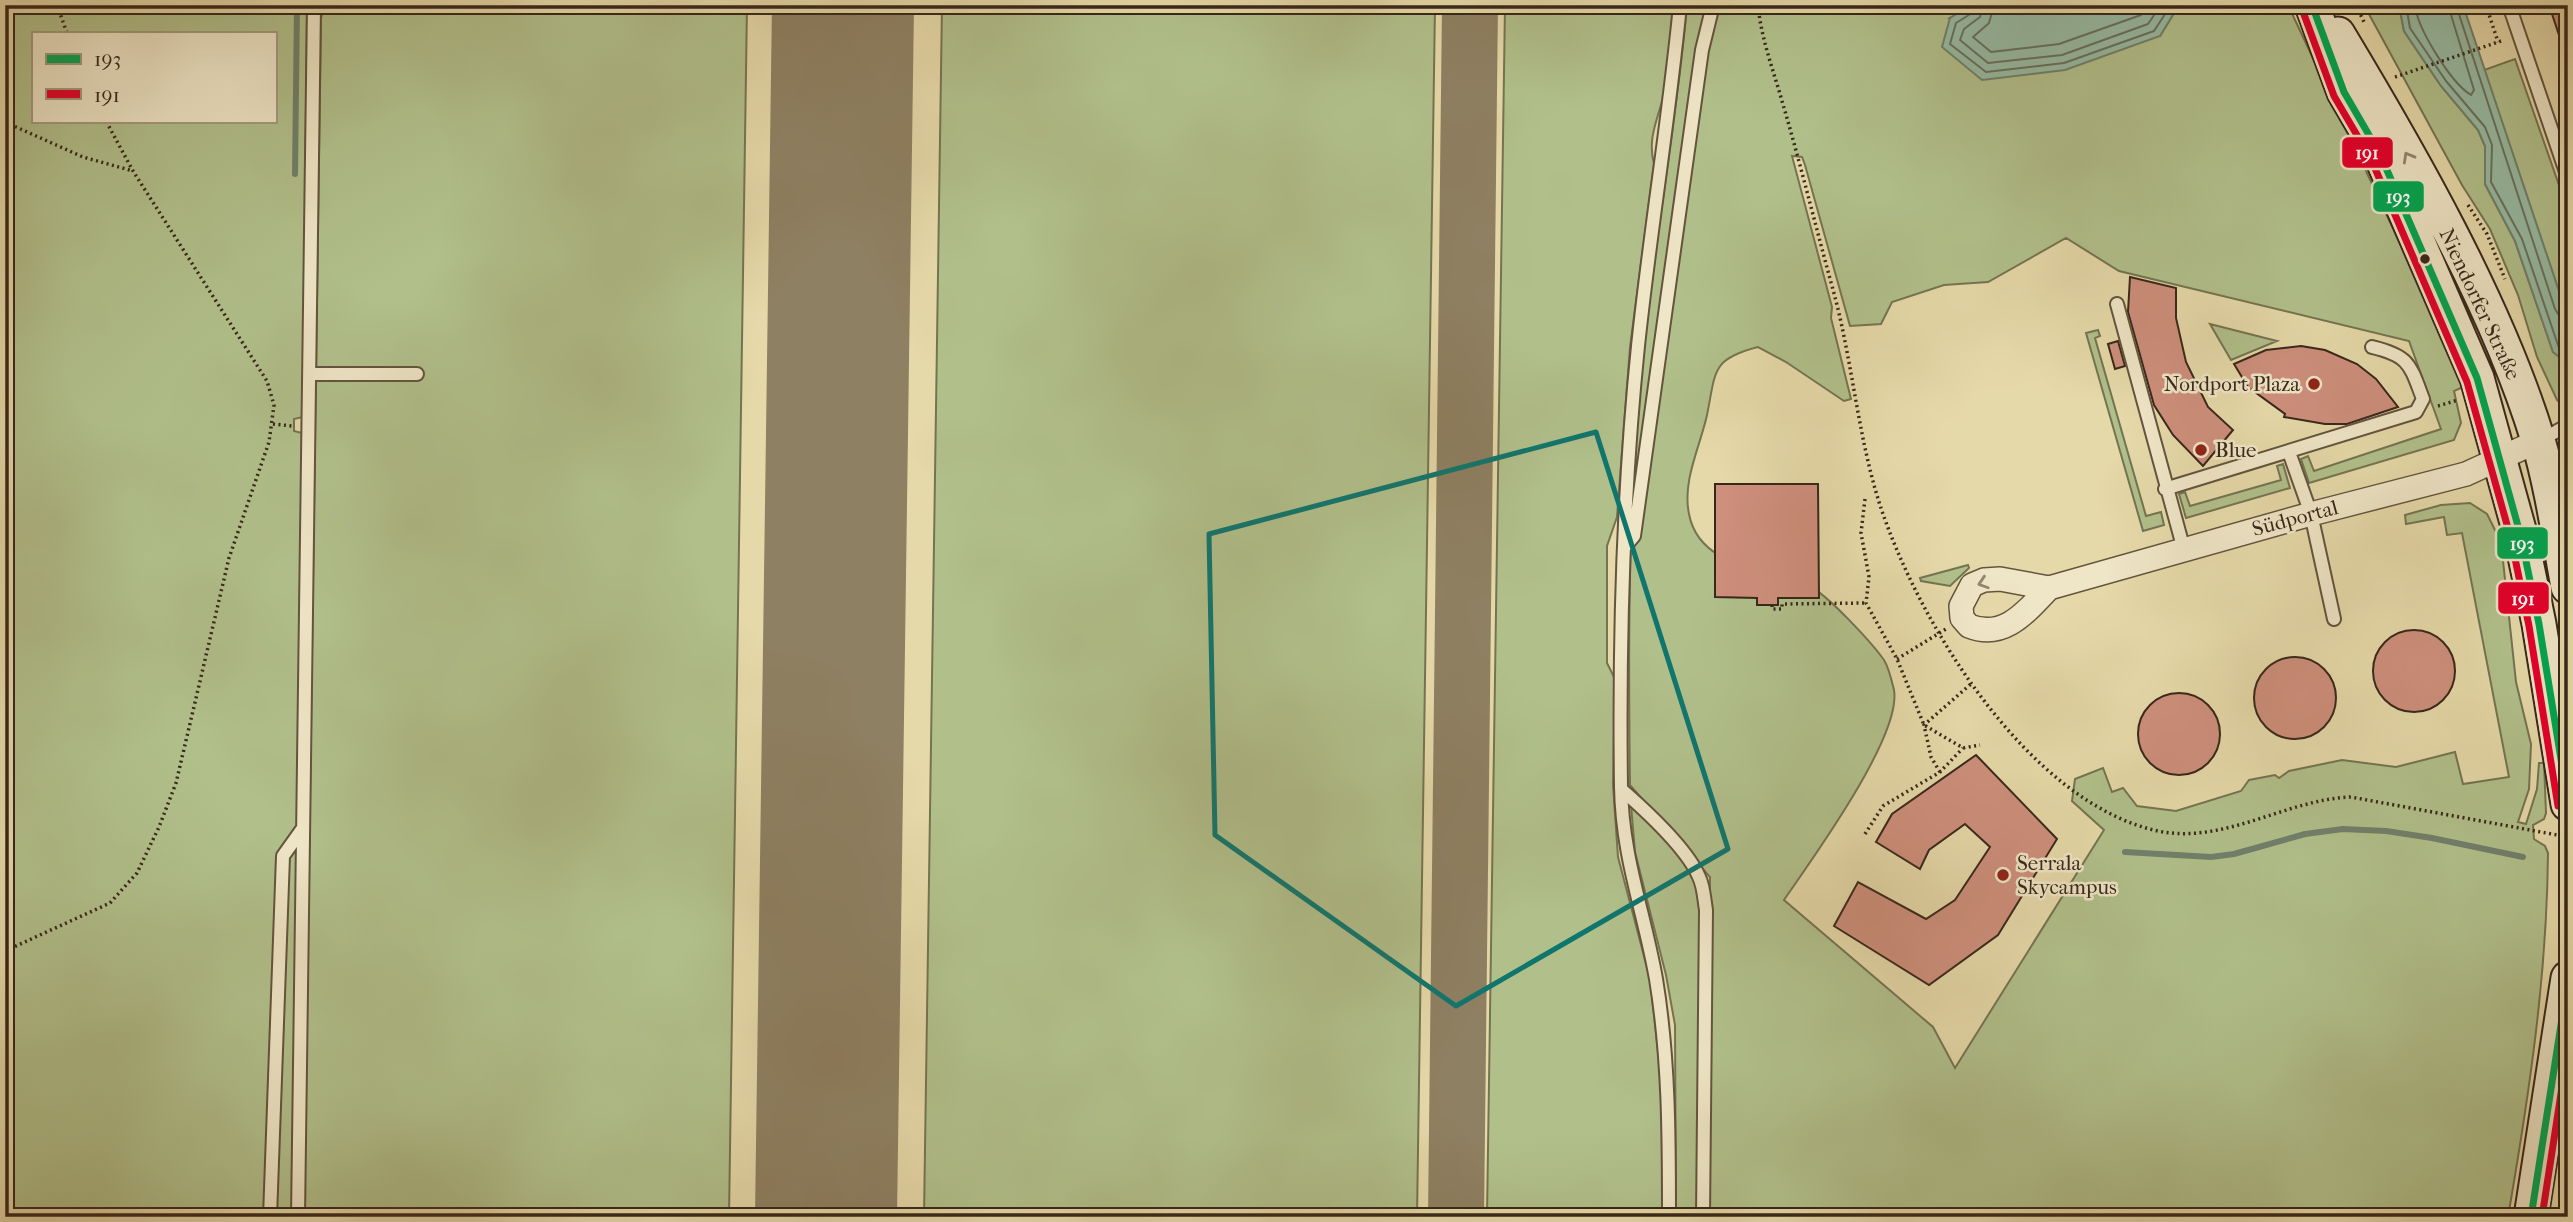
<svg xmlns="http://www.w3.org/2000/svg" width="2573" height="1222" viewBox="0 0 2573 1222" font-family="'IM FELL French Canon',serif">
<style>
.green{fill:#b1c08b;stroke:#747452;stroke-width:2;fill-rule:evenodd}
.water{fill:#97bba3;stroke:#71806c;stroke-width:2}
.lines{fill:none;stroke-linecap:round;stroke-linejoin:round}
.shore{stroke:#67715e;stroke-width:2}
.stream{stroke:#71806c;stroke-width:6}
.taxiway{stroke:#8e8062;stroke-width:56}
.runway{stroke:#8e8062;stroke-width:142}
.building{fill:#ce8f7c;stroke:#37271a;stroke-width:2}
.lane-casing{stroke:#63543e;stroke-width:16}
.street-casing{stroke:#63543e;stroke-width:26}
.secondary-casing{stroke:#37271a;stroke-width:37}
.path{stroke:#37271a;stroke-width:3.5;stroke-dasharray:2 3.5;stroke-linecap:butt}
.lane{stroke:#efe6c7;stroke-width:12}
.street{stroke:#efe6c7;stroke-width:23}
.secondary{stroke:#efe6c7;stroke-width:33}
.bus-1-casing{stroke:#efe6c7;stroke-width:12}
.bus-2-casing{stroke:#efe6c7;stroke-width:12}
.bus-1{stroke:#00a651;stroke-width:7}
.bus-2{stroke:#e4002b;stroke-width:7}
.oneway{stroke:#938670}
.marked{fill:none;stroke:#0f766e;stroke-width:5;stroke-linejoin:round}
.bus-dot{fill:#37271a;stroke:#efe6c7;stroke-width:2.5}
.poi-dot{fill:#8f2418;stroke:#efe6c7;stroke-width:2.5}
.labels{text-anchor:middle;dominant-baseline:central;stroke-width:5;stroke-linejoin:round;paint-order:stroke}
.street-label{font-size:21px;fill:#37271a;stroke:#efe6c7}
.poi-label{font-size:21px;fill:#37271a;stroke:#efe6c7;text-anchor:start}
.line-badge{stroke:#efe6c7;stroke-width:2.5}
.badge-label{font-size:19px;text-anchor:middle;font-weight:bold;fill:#fff}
</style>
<rect width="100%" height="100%" fill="#e6d9a9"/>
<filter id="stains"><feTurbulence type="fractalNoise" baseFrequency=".00286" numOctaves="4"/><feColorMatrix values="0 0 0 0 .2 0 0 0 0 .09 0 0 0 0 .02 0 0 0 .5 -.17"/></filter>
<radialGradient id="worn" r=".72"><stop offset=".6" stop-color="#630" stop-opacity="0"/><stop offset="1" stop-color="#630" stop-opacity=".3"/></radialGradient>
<path class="green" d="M5,5H307L303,417L294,419V431L302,433L292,1217H5ZM33,33H275V121H33Z
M325,5H747L729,1217H304L321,18Z
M942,5H1435L1417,1217H924Z
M1505,5H1673C1670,34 1672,67 1664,94C1658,119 1647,138 1654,164L1630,347L1617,517L1607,546V663L1615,679L1613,785L1618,857L1650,979L1662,1088L1663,1217H1487Z
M1687,5H1972L1950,18L2160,36L2179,5H2288L2436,320L2463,387L2454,391L2461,423L2454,440L2309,483L2301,459L2308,456L2314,471L2441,429L2409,341L2119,271L2066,238L1988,282L1944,285L1892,302L1881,324L1850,326L1805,165L1802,157L1792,156L1832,307L1831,318L1851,399L1844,401L1786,362L1758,347C1711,359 1716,371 1707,415C1700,447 1682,481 1689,514C1699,568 1767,569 1809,586C1827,594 1872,643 1884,660C1889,668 1892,682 1894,690C1902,736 1812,859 1784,900L1933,1027L1955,1068L2104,830L2072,801L2075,779L2103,768L2112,792L2123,788L2137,806L2176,811L2241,791L2249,780L2275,775L2279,778L2289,771L2342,760L2396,767L2455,752L2463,784L2509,777L2462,533L2447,535L2444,517L2406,524L2405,515L2441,505L2470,503L2487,514L2501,542L2516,682L2531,744L2529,789L2518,822L2526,824L2537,789L2539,763H2544L2546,813L2544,819L2533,825L2534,839L2545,846L2548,853C2547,976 2529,1095 2508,1217H1706L1710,877L1630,785C1628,639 1628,492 1644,346C1656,232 1677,120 1687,5Z
M2364,5H2399L2404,31L2441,86L2478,130L2485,146V184L2515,241L2553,352L2568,364V405H2562L2557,400L2537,357L2518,295L2490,229L2462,185Z
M2515,59L2568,211V318L2484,70Z
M2210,324L2277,341L2231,360Z
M2098,330L2100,336L2095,338L2146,516L2161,512L2164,525L2143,531L2086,333Z
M2283,464L2290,488L2186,518L2179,494L2185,492L2190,506L2281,480L2277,466Z
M1968,565L1969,568L1950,586L1921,581L1920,578Z
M1631,805L1682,856L1701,890L1700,1217H1676L1675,1025L1666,975L1635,852Z"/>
<path class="water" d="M1972,5H2179L2160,36L2065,70L1982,80L1942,47L1950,18Z
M2399,5H2463L2568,318V364L2553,352L2515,241L2485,184V146L2478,130L2441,86L2404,31Z"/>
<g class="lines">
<path class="shore" d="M1974,5L1972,13L1956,23L1950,44L1986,72L2064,63L2154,31L2171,5
M1983,5L1980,17L1964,29L1960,40L1988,63L2062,55L2148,24L2161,5
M1994,5L1989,23L1973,37L1991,52L2059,44L2141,15L2148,5
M2406,5L2410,28L2446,81L2485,127L2492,145L2491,182L2522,239L2559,348L2568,356
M2415,5C2417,28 2451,83 2471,95L2474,90L2448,5
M2456,5L2555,309L2560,317L2568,319"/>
<path class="stream" d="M295,174L297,5
M2125,852L2211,857L2234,854L2305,834L2343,829L2386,831L2432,838L2523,857"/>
<path class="taxiway" d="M1456,1217L1470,5"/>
<path class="runway" d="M826,1217L843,5"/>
</g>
<path class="building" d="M2549,5H2568V53H2565Z
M2130,277L2176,288V318L2186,362L2208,407L2233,430L2203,466L2173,435L2154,405L2128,312Z
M2118,341L2125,366L2115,369L2108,344Z
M2301,346L2325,350L2357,364L2376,379L2398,407L2347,424H2325L2284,417L2285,414L2248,387L2234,364L2266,350Z
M1715,484H1818L1819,598H1778V605H1757V598L1715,597Z
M2373 671a41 41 0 1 1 82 0a41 41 0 1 1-82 0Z
M2254 698a41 41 0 1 1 82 0a41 41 0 1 1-82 0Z
M2138 734a41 41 0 1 1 82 0a41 41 0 1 1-82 0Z
M1976,755L2057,839L1998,935L1929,985L1834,926L1858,882L1926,919L1955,900L1990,847L1965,824L1929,850L1920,869L1876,842L1892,814Z"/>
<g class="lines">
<g class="lane-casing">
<path id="lane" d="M2509,5L2568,178
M2117,304L2184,550
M310,374H417
M2541,440L2568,425
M2289,452L2311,514L2334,619
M2165,489L2416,412L2423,399C2410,365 2410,356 2372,347
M1624,548L1634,536L1702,50L1713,5
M1621,789C1645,810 1687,848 1699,877C1704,887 1704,899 1706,910L1703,1217
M270,1217L283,856L303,828
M298,1217L314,5
M1669,1217C1669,1137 1669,1058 1656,979C1644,911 1622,857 1621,786C1619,640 1623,492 1638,346C1650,232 1669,119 1680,5"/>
</g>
<g class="street-casing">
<path id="street" d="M2049,588C2026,612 2004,640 1969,626L1962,618L1961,606L1972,585L1984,580L2000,579L2049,588L2311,514L2466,474L2538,441"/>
</g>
<g class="secondary-casing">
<path id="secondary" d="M2312,5L2344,92L2380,154L2477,378L2521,537L2539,624L2568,804
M2338,34C2411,155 2497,305 2538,440C2552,488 2559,538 2568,587
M2531,1217L2568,978"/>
</g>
<path class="path" d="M57,5L67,33
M1758,5C1761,38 1773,69 1782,101C1800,162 1815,224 1832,286C1852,357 1857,432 1879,502C1917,621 2028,803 2158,831C2224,845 2287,799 2351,797L2568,837
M2356,5L2364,22
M2486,5L2498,42
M2395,77L2504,40
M5,122L83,157L133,171
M2468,205L2487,234L2505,279
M2438,406L2458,400
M273,424L292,426
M1865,499L1861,533L1869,577L1866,603L1897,659L1924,725L1963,748L1980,745
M1772,605V609H1782V604L1866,603
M1897,659L1946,629
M1940,772L1931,757L1924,725L1972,683
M1865,834L1883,806L1940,772L1963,748
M5,951L110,903L137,873L159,827L176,783L229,558L269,442L274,405L267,381L133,171L106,121
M2561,1217L2568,1177"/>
<use href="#lane" class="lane"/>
<use href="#street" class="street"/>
<use href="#secondary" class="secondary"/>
<g class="bus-1-casing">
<path id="bus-1" d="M2312,5L2344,92L2380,154L2477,378L2521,537L2539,624L2568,802
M2531,1217L2568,980"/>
</g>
<g class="bus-2-casing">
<path id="bus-2" d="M2302,9L2334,96L2371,159L2467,382L2511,539L2529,626L2558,806
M2542,1217L2568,1048"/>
</g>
<use href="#bus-1" class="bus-1"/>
<use href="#bus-2" class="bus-2"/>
</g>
<defs><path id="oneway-chevron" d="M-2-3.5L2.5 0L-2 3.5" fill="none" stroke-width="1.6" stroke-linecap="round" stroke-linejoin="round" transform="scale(1.75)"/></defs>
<g class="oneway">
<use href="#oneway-chevron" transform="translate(2408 157) rotate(-119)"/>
<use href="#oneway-chevron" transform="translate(1983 583) rotate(162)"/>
</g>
<path class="marked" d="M1596,432L1728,849L1456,1006L1215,835L1209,534Z"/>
<circle class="bus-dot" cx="2425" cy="259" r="6"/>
<g class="poi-dot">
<circle cx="2314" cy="384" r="7"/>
<circle cx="2201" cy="450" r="7"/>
<circle cx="2003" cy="875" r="7"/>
</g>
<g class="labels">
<g class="street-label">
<text transform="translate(2480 304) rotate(65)">Niendorfer Straße</text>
<text transform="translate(2295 518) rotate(-15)">Südportal</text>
</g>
<g class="poi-label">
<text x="2300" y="384" text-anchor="end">Nordport Plaza</text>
<text x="2215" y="450">Blue</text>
<text x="2017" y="863">Serrala<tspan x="2017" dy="24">Skycampus</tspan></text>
</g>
</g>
<g class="line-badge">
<rect x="2341" y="136" width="53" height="33" rx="7" fill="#e4002b"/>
<rect x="2372" y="180" width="53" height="33" rx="7" fill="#00a651"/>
<rect x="2496" y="526" width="53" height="34" rx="7" fill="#00a651"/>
<rect x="2497" y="581" width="53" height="34" rx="7" fill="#e4002b"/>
</g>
<g class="badge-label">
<text x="2367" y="159">191</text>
<text x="2398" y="203">193</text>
<text x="2522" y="550">193</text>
<text x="2523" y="605">191</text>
</g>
<rect width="2573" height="1222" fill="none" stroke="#e6d9a9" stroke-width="28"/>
<rect x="7" y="7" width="2559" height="1208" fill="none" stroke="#37271a" stroke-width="3.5"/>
<rect x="14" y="14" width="2545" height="1194" fill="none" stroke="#37271a" stroke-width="2"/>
<rect x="32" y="32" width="245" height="91" fill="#efe6c7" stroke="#a59a82" stroke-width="2"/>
<rect x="46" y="54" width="35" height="10" fill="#00a651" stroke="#a59a82" stroke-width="2"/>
<text x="94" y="66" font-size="21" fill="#37271a">193</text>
<rect x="46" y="89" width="35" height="10" fill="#e4002b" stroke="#a59a82" stroke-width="2"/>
<text x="94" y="102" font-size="21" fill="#37271a">191</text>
<rect width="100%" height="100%" filter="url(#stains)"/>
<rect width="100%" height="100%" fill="url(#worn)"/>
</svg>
